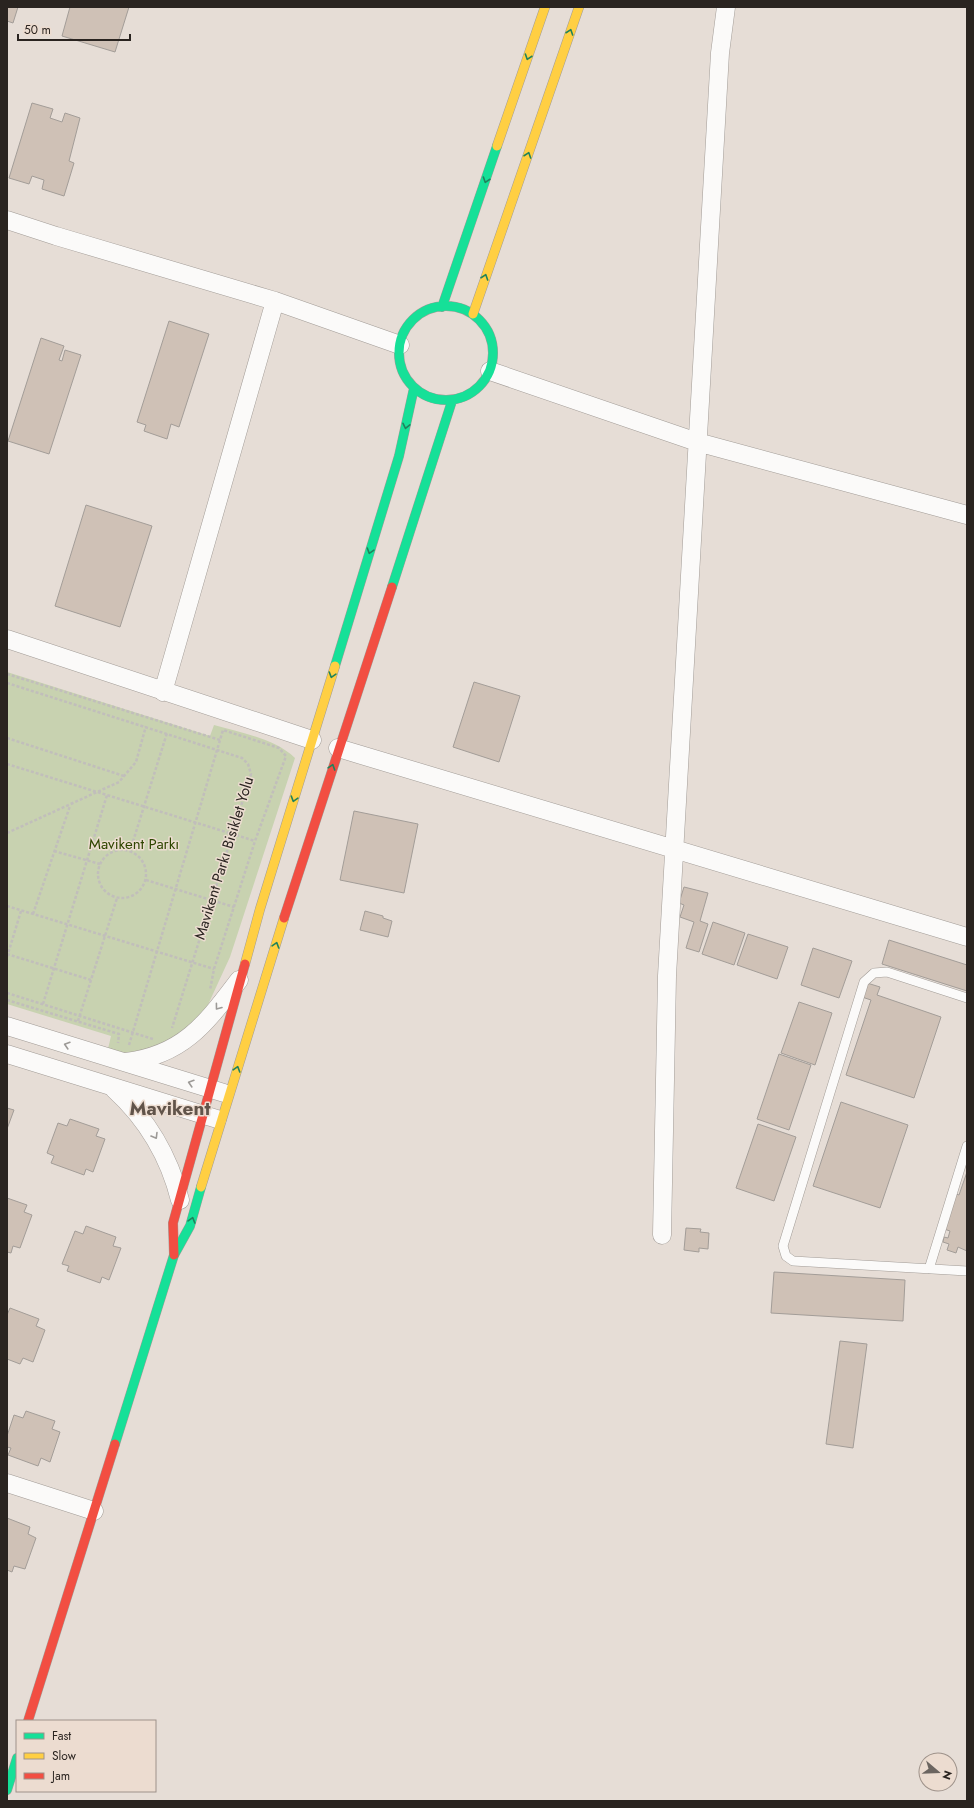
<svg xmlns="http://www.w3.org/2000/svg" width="974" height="1808" viewBox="0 0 974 1808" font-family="Jost,sans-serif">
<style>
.green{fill:#c8d2b0}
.building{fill:#cfc1b6;stroke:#a39d98}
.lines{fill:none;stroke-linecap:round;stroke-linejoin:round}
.lane-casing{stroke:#a29c97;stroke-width:10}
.street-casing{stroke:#a29c97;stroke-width:19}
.fast-casing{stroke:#a29c97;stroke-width:10}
.slow-casing{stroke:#a29c97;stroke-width:10}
.jam-casing{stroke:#a29c97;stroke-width:10}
.path{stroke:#c1bebb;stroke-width:2.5;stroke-dasharray:3 2;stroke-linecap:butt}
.lane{stroke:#fbfaf9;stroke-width:9}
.street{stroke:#fbfaf9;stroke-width:18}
.fast{stroke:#16e098;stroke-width:9}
.slow{stroke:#ffcf43;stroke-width:9}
.jam{stroke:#f24e42;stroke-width:9}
.oneway{stroke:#20825c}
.oneway2{stroke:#9d9a97}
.labels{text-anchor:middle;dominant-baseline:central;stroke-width:3;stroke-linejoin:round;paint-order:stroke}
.park-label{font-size:15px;fill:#2f4601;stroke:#ecdcd0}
.street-label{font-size:15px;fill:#2a2420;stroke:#ecdcd0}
.district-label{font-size:19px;font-weight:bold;fill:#61544a;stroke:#ecdcd0}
</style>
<rect width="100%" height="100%" fill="#e6ddd6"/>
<path class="green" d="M7,672L210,736L214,725C241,733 274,738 295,758L230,957L201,1020L170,1047L135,1055L108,1049L111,1036L7,1004Z"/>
<path class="building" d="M7,7H18L13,23L7,21Z
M70,7H129L115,52L62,36Z
M32,103L53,109L50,118L62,122L65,113L80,118L69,161L74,163L64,196L42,189L44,180L32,176L29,184L9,178Z
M169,321L209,334L179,427L171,424L167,439L144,431L146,425L137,422Z
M41,338L64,346L59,360L62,361L65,350L81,355L49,454L8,441Z
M86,505L152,526L120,627L55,606Z
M474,682L520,696L499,762L453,747Z
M354,811L418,824L404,893L340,880Z
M684,887L708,893L700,921L708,924L699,952L686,948L694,922L680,917L684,905L679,903Z
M365,911L383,916V918L392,921L388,937L360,930Z
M713,922L745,933L734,965L702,954Z
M748,934L788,947L777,979L737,965Z
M889,940L967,965V991L882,964Z
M813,948L852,961L839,998L801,985Z
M867,983L880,987L877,995L941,1017L914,1098L846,1075L871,1000L862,997Z
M799,1002L832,1013L815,1065L781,1053Z
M779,1054L811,1065L789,1130L757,1119Z
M841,1102L908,1125L880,1208L813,1186Z
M7,1108L14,1110L7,1129Z
M70,1119L99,1129L96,1136L105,1139L93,1172L86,1169L84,1175L51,1163L54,1156L47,1153L58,1123L67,1126Z
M758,1124L796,1137L774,1201L736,1188Z
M967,1172V1251L958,1247L956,1253L947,1250L949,1244L943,1242L944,1237L948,1238L950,1231L944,1229L956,1194L959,1195Z
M7,1198L27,1205L24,1212L32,1215L20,1248L13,1246L11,1253L7,1252Z
M86,1226L116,1237L113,1246L121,1248L109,1280L102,1277L100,1283L67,1271L69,1266L62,1264L75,1231L83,1234Z
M686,1228L701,1229L700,1232L709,1233L708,1249L699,1248V1252L684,1250Z
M774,1272L905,1280L903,1321L771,1313Z
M10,1308L39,1319L36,1326L45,1330L33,1362L23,1358L20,1364L7,1359V1315Z
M840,1341L867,1344L853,1448L826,1444Z
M26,1411L55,1421L52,1429L60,1432L50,1462L41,1458L38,1466L8,1455L11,1448L7,1447V1436L14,1415L23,1418Z
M7,1518L30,1527L28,1534L36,1538L25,1569L14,1566L12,1572L7,1570Z"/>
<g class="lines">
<g class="lane-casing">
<path id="lane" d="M967,998L887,972L874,973L864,982L783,1246L786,1256L793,1261L967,1271
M929,1269L967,1146"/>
</g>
<g class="street-casing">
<path id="street" d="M7,220L56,236L275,301L400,345
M490,371L697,442L967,515
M7,639L312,740
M163,692L275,301
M338,748L967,937
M7,1026L224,1093
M7,1054L217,1119
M126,1062C184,1055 207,1022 239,980
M114,1089C148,1120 169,1156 180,1200
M662,1235L667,976L720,53L726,7
M7,1483L94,1511"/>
</g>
<g class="fast-casing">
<path id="fast" d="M399 353a47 47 0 1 1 94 0a47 47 0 1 1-94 0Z
M442,307L497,146
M392,587L452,401
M335,666L399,456L414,388
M115,1444L174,1255L190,1226L201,1187
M7,1790L17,1758"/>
</g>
<g class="slow-casing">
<path id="slow" d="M497,146L545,7
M473,314L579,7
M245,964L260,909L335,666
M201,1187L284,918"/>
</g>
<g class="jam-casing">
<path id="jam" d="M284,918L392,587
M174,1255L173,1223L245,964
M28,1721L115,1444"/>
</g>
<path class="path" d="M7,674L220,740
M7,683L242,758L248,764L251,774L172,1028
M7,738L124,776
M7,764L255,841
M7,833L119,782L136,762L146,726
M98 874a24 24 0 1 1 48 0a24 24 0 1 1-48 0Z
M54,851L100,864
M130,851L167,733
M146,880L234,907
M7,906L214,969
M33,914L70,806
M7,954L91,980
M7,957L21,911
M7,993L153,1039
M7,1000L119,1034L118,1043
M43,1004L107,795
M78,1021L117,898
M129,1045L223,730L279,748L286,756L255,841L214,969L210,990"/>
<use href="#lane" class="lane"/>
<use href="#street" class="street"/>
<use href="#fast" class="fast"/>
<use href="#slow" class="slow"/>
<use href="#jam" class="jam"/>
</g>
<defs><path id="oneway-chevron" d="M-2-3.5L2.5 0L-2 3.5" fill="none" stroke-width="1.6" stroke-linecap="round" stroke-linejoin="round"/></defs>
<g class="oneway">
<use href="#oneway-chevron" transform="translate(570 32) rotate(-71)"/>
<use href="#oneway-chevron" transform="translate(528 57) rotate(109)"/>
<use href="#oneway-chevron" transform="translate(528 155) rotate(-71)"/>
<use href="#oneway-chevron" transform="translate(486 180) rotate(109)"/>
<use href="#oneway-chevron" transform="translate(485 277) rotate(-71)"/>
<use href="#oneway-chevron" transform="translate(406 426) rotate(102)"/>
<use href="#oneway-chevron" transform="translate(370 551) rotate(107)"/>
<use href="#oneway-chevron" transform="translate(332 675) rotate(107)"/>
<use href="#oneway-chevron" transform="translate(332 767) rotate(-72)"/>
<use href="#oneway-chevron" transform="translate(294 799) rotate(107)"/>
<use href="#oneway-chevron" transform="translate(276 945) rotate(-73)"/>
<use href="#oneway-chevron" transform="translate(237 1069) rotate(-73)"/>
<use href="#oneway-chevron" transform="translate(192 1220) rotate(-74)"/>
</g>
<g class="oneway2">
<use href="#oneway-chevron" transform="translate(218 1007) rotate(127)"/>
<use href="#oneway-chevron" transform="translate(67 1045) rotate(-163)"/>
<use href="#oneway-chevron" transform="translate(191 1083) rotate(-163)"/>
<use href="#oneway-chevron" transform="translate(155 1136) rotate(59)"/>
</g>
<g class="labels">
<g class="park-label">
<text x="134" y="844">Mavikent Parkı</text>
</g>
<g class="street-label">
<text transform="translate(224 858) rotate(-73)">Mavikent Parkı Bisiklet Yolu</text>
</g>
<g class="district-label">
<text x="170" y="1108">Mavikent</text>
</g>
</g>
<rect width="974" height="1808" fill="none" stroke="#2a2420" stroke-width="16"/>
<rect x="16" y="1720" width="140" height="72" fill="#ecdcd0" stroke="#9e928a"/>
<rect x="24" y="1733" width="20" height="6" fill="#16e098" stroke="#9e928a"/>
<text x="52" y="1740" font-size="12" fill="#2a2420">Fast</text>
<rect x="24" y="1753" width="20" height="6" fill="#ffcf43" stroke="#9e928a"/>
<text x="52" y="1760" font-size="12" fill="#2a2420">Slow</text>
<rect x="24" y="1773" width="20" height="6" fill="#f24e42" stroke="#9e928a"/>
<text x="52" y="1780" font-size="12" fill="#2a2420">Jam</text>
<g transform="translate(938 1772) rotate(109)"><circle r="19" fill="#ecdcd0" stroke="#9e928a"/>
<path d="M0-3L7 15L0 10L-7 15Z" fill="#6c6560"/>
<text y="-6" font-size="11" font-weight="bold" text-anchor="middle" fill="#2a2420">N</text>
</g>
<path d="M18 34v6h112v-6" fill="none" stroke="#2a2420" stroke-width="2"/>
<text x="24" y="34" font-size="12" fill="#2a2420" stroke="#ecdcd0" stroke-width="3" paint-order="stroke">50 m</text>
</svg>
